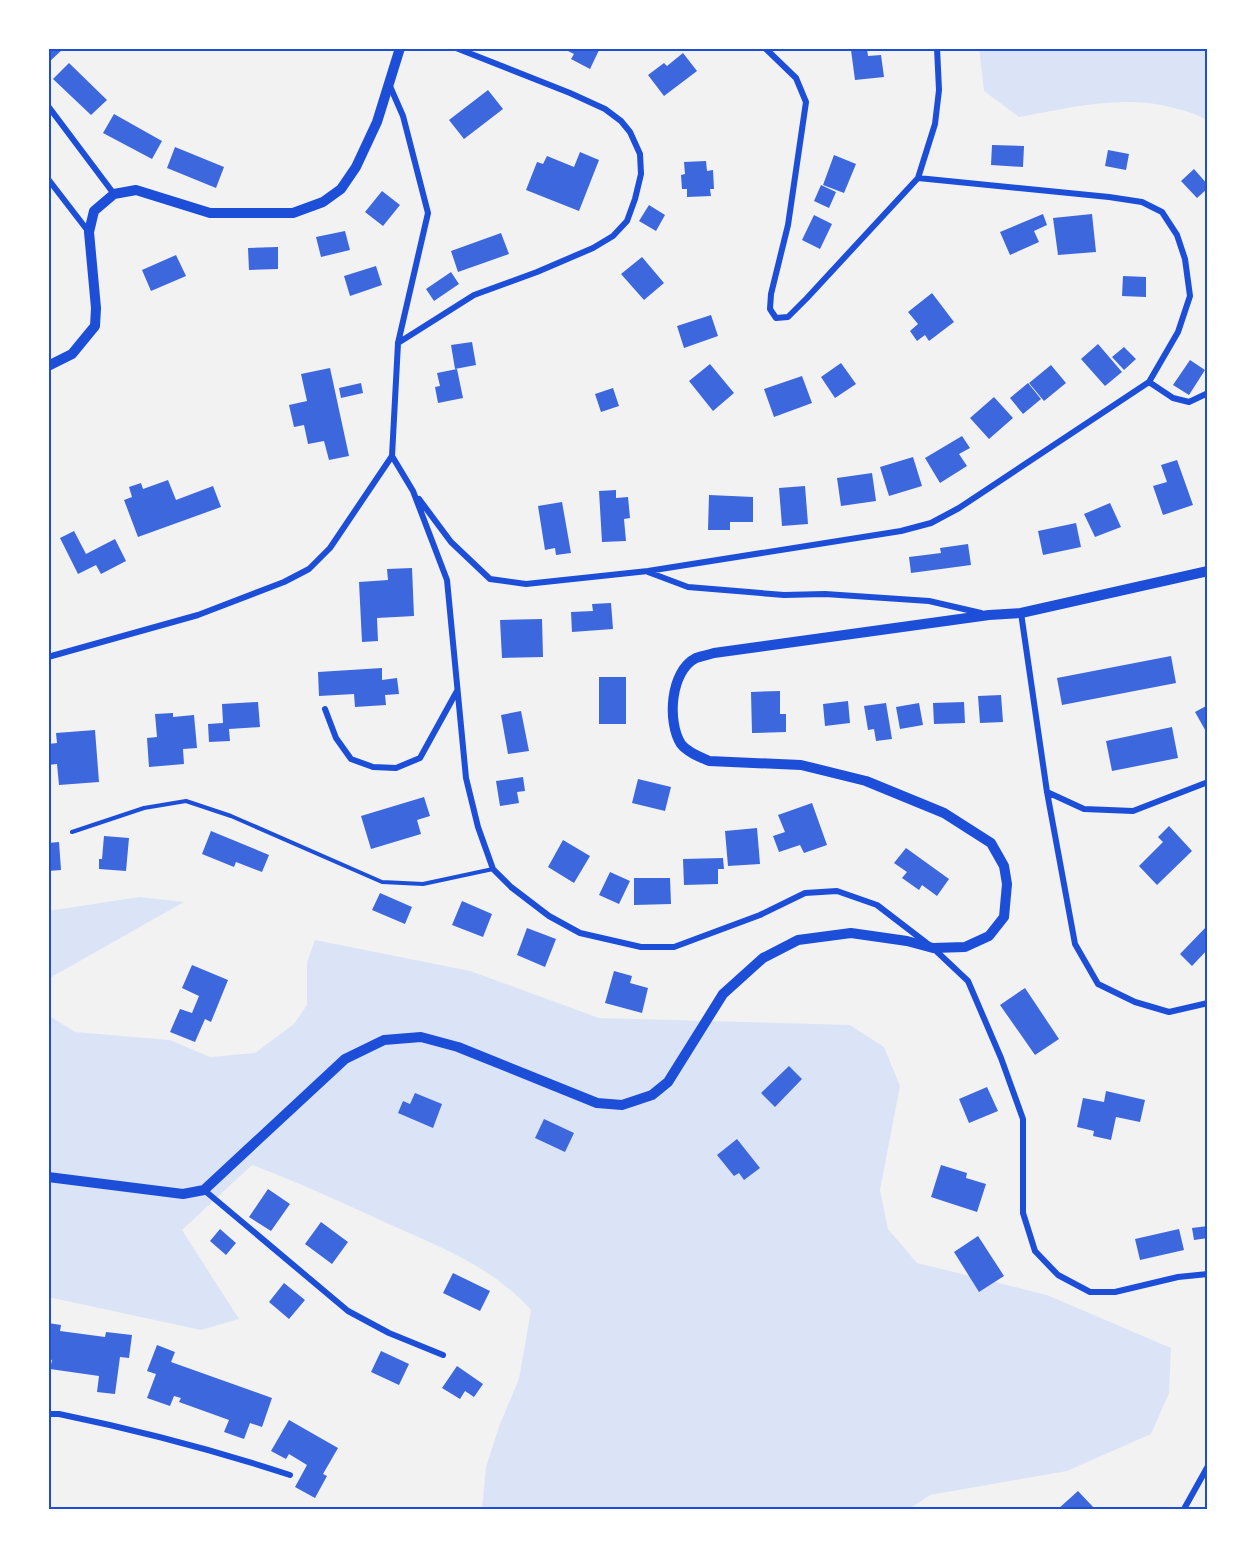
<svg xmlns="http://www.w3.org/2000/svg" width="1256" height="1557" viewBox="0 0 1256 1557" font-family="Montserrat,sans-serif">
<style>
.green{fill:#dbe4f7}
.building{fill:#3d67dc}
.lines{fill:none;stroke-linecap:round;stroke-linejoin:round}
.service{stroke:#1d4ed8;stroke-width:4}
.minor{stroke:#1d4ed8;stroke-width:6}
.tertiary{stroke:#1d4ed8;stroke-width:10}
.neatline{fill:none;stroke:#1d4ed8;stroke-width:2}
</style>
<rect width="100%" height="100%" fill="#f2f2f2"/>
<path class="green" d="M979,48H1208V121C1197,114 1186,111 1174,108C1122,94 1071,108 1019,117L984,91Z
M139,897L184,902L48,979V911Z
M315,940L470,971L599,1018L850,1025L884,1047L900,1086L880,1190L888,1229L917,1263L1047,1295L1171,1348L1169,1393L1151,1434L1067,1471L930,1495L909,1509H482L486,1467L500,1424L519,1379L531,1310C492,1267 443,1248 391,1225C345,1204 300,1183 252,1165L182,1230L239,1319L201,1330L48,1297V1015L75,1032L170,1040L210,1057L255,1053L294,1024L307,1005V962Z"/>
<path class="building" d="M48,48H64L48,63Z
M562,48H600L590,69L571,59L574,54Z
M867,49L868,56L881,55L884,77L855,80L851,50Z
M683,53L697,71L664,96L648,75L664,63L667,66Z
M69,63L107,100L91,115L53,79Z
M488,90L503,109L464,139L449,120Z
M114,114L162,141L152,159L103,133Z
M992,145L1024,146L1023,167L991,165Z
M175,147L224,167L216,188L167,168Z
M1108,150L1129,154L1126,170L1105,166Z
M580,152L599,160L579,211L526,190L537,162L543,164L547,156L574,167Z
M834,155L856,164L844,193L823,185Z
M706,161L707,171L713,170L714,189H710L711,196L687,197V189H682L681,175L685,174L684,162Z
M1194,169L1208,185V188L1197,198L1181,181Z
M821,185L836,192L829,208L814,201Z
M382,191L400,205L383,226L365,212Z
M649,205L665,215L656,231L639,221Z
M1043,214L1047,225L1034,231L1039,242L1010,255L1000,232Z
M1092,214L1096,252L1058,255L1053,218Z
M814,215L832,224L820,249L802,240Z
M345,231L350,250L321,257L316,237Z
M501,233L509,254L458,272L451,251Z
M278,247V269L249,270L248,248Z
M176,255L186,276L151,291L142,270Z
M642,257L664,283L644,300L621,274Z
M376,266L382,285L350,296L344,276Z
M451,272L459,284L434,301L426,289Z
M1123,276L1146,277V297L1122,296Z
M932,293L954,322L929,341L925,335L917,341L910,331L918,324L908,312Z
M711,315L718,336L684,348L677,326Z
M472,342L476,365L455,369L451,345Z
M1098,344L1122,372L1105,386L1081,359Z
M1124,347L1136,359L1124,370L1112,357Z
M1190,360L1205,370L1189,395L1173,385Z
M841,363L856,384L835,398L821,377Z
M710,364L734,393L713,411L689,381Z
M1051,365L1066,383L1044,401L1029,383Z
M330,368L349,456L329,460L324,441L308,444L304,425L294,427L289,405L307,401L301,374Z
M457,369L463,398L438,403L435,387L440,386L437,373Z
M802,376L812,403L774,417L764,389Z
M361,383L363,393L341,398L339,388Z
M1028,383L1041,399L1023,414L1010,398Z
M613,388L619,406L601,412L595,394Z
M994,397L1013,418L989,439L970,418Z
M962,436L970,448L959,454L967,466L940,483L925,458Z
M913,457L922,486L889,496L880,467Z
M1177,460L1193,505L1163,515L1153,486L1167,482L1161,465Z
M872,473L876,501L841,506L837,478Z
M168,480L176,500L213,486L221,507L138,537L124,500L132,497L129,487L141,483L143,489Z
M805,486L808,524L782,526L779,488Z
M616,490V498L628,497L630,518L624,519L626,541L602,542L599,491Z
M709,495L753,497V522H730V530H708Z
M562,502L571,553L556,555L555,548L545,550L538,506Z
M1110,503L1121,527L1095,537L1084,514Z
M1076,523L1081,547L1043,555L1038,531Z
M74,531L86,554L115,539L126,561L101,574L96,565L78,574L60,538Z
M968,544L971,565L911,573L909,557L941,553L940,548Z
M412,568L414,616L377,618L378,641L362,642L359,582L388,580L387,569Z
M611,603L613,629L572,632L571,612L593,611L592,604Z
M542,619L543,657L502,658L500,620Z
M1171,656L1176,683L1062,705L1057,678Z
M382,668V680L397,678L399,694L385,695L386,705L355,707L354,694L319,696L318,672Z
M599,677H626V724H599Z
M780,691V714H786V732L752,733L751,692Z
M1001,695L1003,722L980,723L978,696Z
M848,701L850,723L825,726L823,704Z
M258,702L260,727L229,729L230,741L209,742L208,724L223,723L222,704Z
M964,702L965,723L934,724L933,703Z
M886,703L892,739L876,741L874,729L868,730L864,706Z
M919,703L923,725L900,729L896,707Z
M1208,705V735L1195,712Z
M521,711L529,751L508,754L501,715Z
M173,713V717L194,715L197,748L183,749L184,764L149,767L147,738L157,737L155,714Z
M1172,727L1178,758L1112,771L1106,741Z
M95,730L99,782L59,785L57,764L48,765V744L57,743L56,733Z
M523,777L525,791L517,792L519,803L500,806L496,781Z
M638,779L671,787L665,811L632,803Z
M424,797L430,816L417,820L421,834L371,849L361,816Z
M812,803L827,845L804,853L800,845L779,852L773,836L785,832L778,815Z
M1169,826L1192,851L1157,885L1139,866L1163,842L1158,837Z
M757,828L760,864L728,866L725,831Z
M211,831L269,855L262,872L236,862L234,867L202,854Z
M104,836L129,838L126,871L99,869V859H102Z
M563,840L590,856L574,883L548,867Z
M59,842L61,870L48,871V843Z
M906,848L949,879L937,896L922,885L919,890L902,878L907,872L894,863Z
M723,858L724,869H718V884L684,885L683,859Z
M610,872L630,881L619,904L599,895Z
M634,878H670L671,904L634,905Z
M380,893L412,907L405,924L372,910Z
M462,901L492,914L483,937L452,925Z
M1208,925V949L1192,966L1180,954Z
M527,928L556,939L545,967L517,955Z
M192,965L228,980L211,1022L205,1019L195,1042L170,1032L180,1009L192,1013L199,996L182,988Z
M614,971L632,976L630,983L648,988L642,1013L605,1003Z
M1025,988L1059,1039L1035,1055L1000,1005Z
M789,1066L802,1079L775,1107L761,1093Z
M987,1087L998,1111L969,1123L959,1099Z
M1106,1091L1145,1100L1140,1122L1116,1117L1111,1140L1093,1136L1094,1131L1077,1127L1083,1098L1104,1102Z
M415,1093L442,1104L433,1128L398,1113L403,1101L410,1104Z
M544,1119L574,1133L565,1152L535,1138Z
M737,1139L760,1168L744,1180L739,1173L734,1176L717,1155Z
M941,1165L967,1173L966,1178L986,1184L977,1212L931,1197Z
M268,1189L290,1204L271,1231L249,1217Z
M321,1222L348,1242L332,1264L305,1244Z
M1208,1226V1238L1194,1240L1192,1228Z
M220,1229L236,1243L226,1255L210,1241Z
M1179,1229L1184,1250L1140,1260L1135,1239Z
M978,1236L1004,1276L979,1292L954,1252Z
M453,1273L490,1291L480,1311L443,1293Z
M284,1283L305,1300L289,1319L269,1302Z
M48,1323L61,1325L60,1331L105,1337L106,1332L132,1335L129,1358L120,1357L115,1394L97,1392L99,1376L50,1369L52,1360L48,1359Z
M157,1345L175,1352L171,1362L272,1398L262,1427L250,1423L244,1439L224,1432L229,1420L179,1402L181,1398L174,1396L170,1406L147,1398L156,1374L147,1371Z
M381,1351L409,1364L399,1385L371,1372Z
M457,1366L483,1384L474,1397L465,1391L460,1399L442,1388Z
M289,1420L338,1448L323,1474L327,1476L315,1498L295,1487L307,1465L289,1454L286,1459L271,1451Z
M1078,1491L1095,1509H1058Z"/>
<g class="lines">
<path class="service" d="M72,832L144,808L186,801L231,816L382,882L423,884L493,869"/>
<path class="minor" d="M765,48L796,78L806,102L788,225L771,294L770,309L776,318L788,317L807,298L918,178L935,124L939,90L937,48
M389,84L403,116L428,213L398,343L392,456L413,491L447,580L466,778L478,827L493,869L511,887L549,916L580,933L641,947H674L760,915L805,893L837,891L877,905L933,948L968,981L1001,1058L1023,1119V1213L1035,1251L1058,1275L1090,1292H1115L1178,1277L1208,1274
M48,106L114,194
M48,179L88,231
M398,343L474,295L537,272L593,248L613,236L627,221L635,199L641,174L640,154L630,132L621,121L605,109L570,93L456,48
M1149,382L1173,398L1189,402L1208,393
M419,499L451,542L490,579L526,584L648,571L901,531L931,523L959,508L1149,382L1178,332L1190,296L1185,259L1177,235L1162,212L1142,202L1109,197L918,178
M648,572L688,587L784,595L825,594L929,601L981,613
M1021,613L1047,792L1075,944L1098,984L1135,1002L1169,1012L1208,1003
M48,657L198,615L284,582L309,569L330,548L392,456
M325,709L336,738L351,759L373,767L396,768L420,758L457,691
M1047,792L1084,809L1133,811L1208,782
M204,1190L348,1311L389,1333L443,1355
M48,1414H59C137,1430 214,1450 290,1475
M1184,1509L1208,1466"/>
<path class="tertiary" d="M48,366L72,354L95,326L96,308L89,232L94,211L114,194L136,190L210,213H293L323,202L341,189L356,167L377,122L400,48
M48,1177L183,1194L204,1190L345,1059L384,1040L421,1037L458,1047L597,1103L622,1105L652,1095L668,1082L723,994L763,958L798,940L851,933L907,941L933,948L965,947L989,936L1004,917L1007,884L1004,866L991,843L944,813L866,781L801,765L709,761C700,757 687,752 681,744C667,722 670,671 696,658C701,656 708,655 714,653L989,615L1021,613L1208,571"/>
</g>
<rect width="1256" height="1557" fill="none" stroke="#ffffff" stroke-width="99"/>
<rect x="50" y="50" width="1156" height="1458" class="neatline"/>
</svg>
